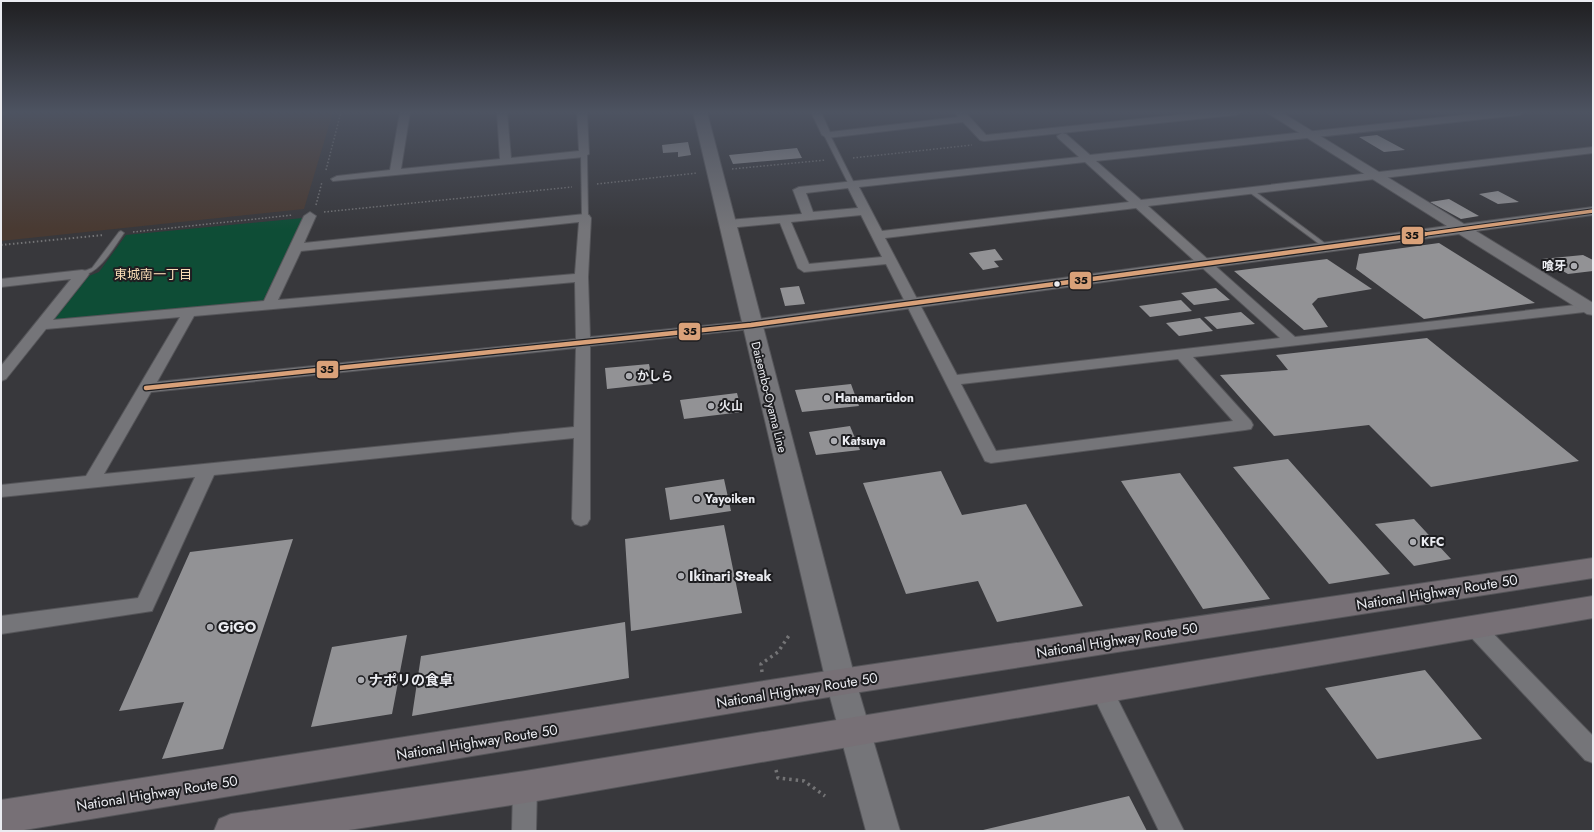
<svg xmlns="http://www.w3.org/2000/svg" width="1594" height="832" viewBox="0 0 1594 832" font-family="Jost,'Noto Sans JP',sans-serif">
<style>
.education{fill:#493a32}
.green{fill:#0e4d36}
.building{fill:#929295}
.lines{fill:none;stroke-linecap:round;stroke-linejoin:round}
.service-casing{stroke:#555559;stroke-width:2}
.minor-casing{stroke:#555559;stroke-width:2}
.tertiary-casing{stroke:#555559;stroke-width:2}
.secondary-casing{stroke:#555559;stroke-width:2}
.trunk-casing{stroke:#555559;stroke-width:2}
.path-far2{stroke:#747476;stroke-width:1.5;stroke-dasharray:1.5 2;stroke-linecap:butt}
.path-far1{stroke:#747476;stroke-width:2;stroke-dasharray:1.5 2.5;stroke-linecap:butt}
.path{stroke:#747476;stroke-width:3.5;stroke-dasharray:2.5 4;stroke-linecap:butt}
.service{fill:#757579;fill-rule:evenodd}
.minor{fill:#757579;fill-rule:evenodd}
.tertiary{fill:#757579;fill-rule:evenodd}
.secondary{fill:#757579;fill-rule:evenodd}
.trunk{fill:#777076;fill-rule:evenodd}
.bus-1-far1-casing{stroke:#1e1e21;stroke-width:5.5}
.bus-1-casing{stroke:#1e1e21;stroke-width:7}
.bus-1-far1{stroke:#d9a179;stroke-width:3.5}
.bus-1{stroke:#d9a179;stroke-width:4.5}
.poi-dot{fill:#acadb2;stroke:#1e1e21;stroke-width:1.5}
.bus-dot{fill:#ebecf1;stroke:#1e1e21;stroke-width:1.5}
.labels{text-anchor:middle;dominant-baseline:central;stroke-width:4;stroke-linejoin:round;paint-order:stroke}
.poi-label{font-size:12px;font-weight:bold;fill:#ebecf1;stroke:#1e1e21;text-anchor:start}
.street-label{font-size:12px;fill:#ebecf1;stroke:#1e1e21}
.neighbourhood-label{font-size:13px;fill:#f9dcb5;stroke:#1e1e21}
.near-poi-label{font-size:14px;font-weight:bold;fill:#ebecf1;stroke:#1e1e21;text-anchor:start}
.near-street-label{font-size:14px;fill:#ebecf1;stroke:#1e1e21}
.line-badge{stroke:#1e1e21;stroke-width:1.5}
.pale-badge-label{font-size:11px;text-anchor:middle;font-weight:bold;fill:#111}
</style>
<rect width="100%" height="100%" fill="#38383c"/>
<path class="education" d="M8,112H333L304,209L1,241V120Z"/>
<path class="green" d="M303,218L263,301L54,320L89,276L99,272L126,235Z"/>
<path class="building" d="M1377,135L1405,150L1384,152L1359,137Z
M688,142L691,155L678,157V152L663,153L662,145Z
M797,148L802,158L733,164L729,155Z
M1498,191L1519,202L1498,204L1479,194Z
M1449,199L1479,216L1461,219L1430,202Z
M1439,243L1535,303L1424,319L1356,269L1359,254Z
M995,249L1003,260L994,261L999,267L983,270L969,253Z
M1583,255L1593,260V271L1568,274L1542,259Z
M1327,259L1372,289L1318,298L1312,304L1328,327L1304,330L1234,271Z
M799,286L805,304L785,306L780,288Z
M1216,288L1230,300L1194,305L1181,293Z
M1181,300L1192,311L1150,317L1139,306Z
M1241,312L1255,324L1217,329L1204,317Z
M1200,318L1213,331L1179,336L1166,323Z
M1427,338L1579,461L1431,487L1369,425L1274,436L1220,375L1288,370L1276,355Z
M649,364L653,384L607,389L605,368Z
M851,384L859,406L802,412L795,390Z
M737,393L742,412L684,419L680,400Z
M850,426L860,450L816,455L809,432Z
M1288,459L1390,574L1329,584L1233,467Z
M941,471L962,515L1026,504L1083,606L997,622L978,581L906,594L863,483Z
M1180,473L1270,599L1203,609L1121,481Z
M724,479L731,511L670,520L665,488Z
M1414,519L1451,559L1414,566L1375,524Z
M724,525L742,613L631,631L625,539Z
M293,539L223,749L162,759L184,702L119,711L190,552Z
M625,622L629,678L412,716L421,656Z
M407,635L392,714L311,727L332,647Z
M1425,670L1482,739L1377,759L1325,688Z
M1129,796L1147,831H983V830Z"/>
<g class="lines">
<g class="service-casing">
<path id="service" d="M827,133L830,135L855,185L854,186L849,185L824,135Z
M584,152L587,154L588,218L585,220L582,218L581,154Z
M1249,190H1253L1330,247V249H1326L1249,192Z
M121,231L124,233C115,246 97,277 80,275V273L92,268L119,232Z"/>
</g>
<g class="minor-casing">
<path id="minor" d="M1,112H7L1,116Z
M400,112H410L401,169L500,159L497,112H507L511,158L579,151L577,112H587L589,154L584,157L333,181L331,179L337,176L390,170Z
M811,112H821L830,132L958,117L954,112H965L986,135L1205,112H1241L1236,115L984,141L980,140L963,122L827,138L822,135Z
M1490,112H1525L1520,115L1096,161L1141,200L1593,147V153L1148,206L1295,337L1593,303V311L1193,357L1251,421L1253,425L1251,429L1245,430L991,463L985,461L886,264L804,272L798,268L780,223L728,228L722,224L728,220L802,214L793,190L799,187L1079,157L1058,138L1057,136L1062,133L1066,134L1090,155ZM1085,162L1129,202L882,231L859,187ZM848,188L858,208L813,212L806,193ZM1136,208L1280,338L957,375L885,238ZM861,215L882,257L809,264L791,222ZM1178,359L1233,421L996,451L961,384Z
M310,212L316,216L304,243L585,214L589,215L591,218L588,277L590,337L751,321L756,322L758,325L756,328L751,329L590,346V519L587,524L581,526L575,524L572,519L574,438L214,475L152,611L1,634V616L138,598L195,477L1,497V485L86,476L180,317L46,329L6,379L1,381V366L71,279L1,287V279L82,270L87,271L89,274L87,277L53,320L264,301L304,216ZM579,222L575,274L278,300L301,251ZM575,282L576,339L157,382L194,316ZM576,348L574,427L104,474L151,392Z
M1474,618L1481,621L1593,736V763L1585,760L1467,633L1464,627L1467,621Z
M1102,681L1110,684L1184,831H1159L1091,691L1094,684Z
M525,775L533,779L537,787L536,831H512L513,787L517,779Z"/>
</g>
<g class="tertiary-casing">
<path id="tertiary" d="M1266,112H1281L1464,224L1593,207V215L1476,231L1593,303V315L1587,314L1459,234L751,330L745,329L742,325L745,321L751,320L1447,226Z"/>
</g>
<g class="secondary-casing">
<path id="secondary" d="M693,112H707L856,682L900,831H866L826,682Z"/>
</g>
<g class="trunk-casing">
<path id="trunk" d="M1593,558V578L841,695L18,831H1V800L841,669Z
M1593,596V618L525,803L342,831H214L219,819L231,814L525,771Z"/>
</g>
<path class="path-far2" d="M853,158L972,145
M732,169L826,160
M326,170L341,112
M597,184L697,173
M316,205L322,182
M324,212L572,187
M133,232L293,215"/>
<path class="path-far1" d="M1,245L104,235"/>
<path class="path" d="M762,672L761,664L778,652L790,634
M776,770L778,778L804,781L825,796"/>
<use href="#service" class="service"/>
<use href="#minor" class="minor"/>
<use href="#tertiary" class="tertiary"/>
<use href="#secondary" class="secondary"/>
<use href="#trunk" class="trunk"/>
<g class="bus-1-far1-casing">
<path id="bus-1-far1" d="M1418,235L1593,211"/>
</g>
<g class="bus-1-casing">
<path id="bus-1" d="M146,388L751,325L1425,234"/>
</g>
<use href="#bus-1-far1" class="bus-1-far1"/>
<use href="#bus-1" class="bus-1"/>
</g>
<linearGradient id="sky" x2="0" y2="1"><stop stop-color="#1f1f21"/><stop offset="0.49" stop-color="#4d5361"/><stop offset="1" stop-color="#4d5361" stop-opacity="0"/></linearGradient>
<rect width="1594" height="229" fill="url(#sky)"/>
<g class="poi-dot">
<circle cx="1574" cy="266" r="4"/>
<circle cx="629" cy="376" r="4"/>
<circle cx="827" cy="398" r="4"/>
<circle cx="711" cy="406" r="4"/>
<circle cx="834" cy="441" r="4"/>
<circle cx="697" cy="499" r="4"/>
<circle cx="1413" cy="542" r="4"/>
<circle cx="681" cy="576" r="4"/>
<circle cx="210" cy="627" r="4"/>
<circle cx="361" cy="680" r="4"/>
</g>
<circle class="bus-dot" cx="1057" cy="284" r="3.5"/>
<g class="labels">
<g class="poi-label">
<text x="1566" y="266" text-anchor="end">喰牙</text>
<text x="637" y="376">かしら</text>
<text x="835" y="398">Hanamarūdon</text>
<text x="719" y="406">火山</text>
<text x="842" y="441">Katsuya</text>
<text x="705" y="499">Yayoiken</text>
<text x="1421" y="542">KFC</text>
</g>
<g class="street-label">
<text transform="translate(769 397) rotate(76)">Daisembo-Oyama Line</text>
</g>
<g class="neighbourhood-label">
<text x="153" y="274">東城南一丁目</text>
</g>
<g class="near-poi-label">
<text x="689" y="576">Ikinari Steak</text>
<text x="218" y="627">GiGO</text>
<text x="369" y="680">ナポリの食卓</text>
</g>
<g class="near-street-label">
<text transform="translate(1437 592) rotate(-9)">National Highway Route 50</text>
<text transform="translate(1117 640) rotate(-9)">National Highway Route 50</text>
<text transform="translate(797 690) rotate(-9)">National Highway Route 50</text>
<text transform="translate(477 742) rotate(-9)">National Highway Route 50</text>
<text transform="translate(157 793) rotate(-9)">National Highway Route 50</text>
</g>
</g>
<g class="line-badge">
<rect x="1401" y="226" width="23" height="19" rx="4" fill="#d9a179"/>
<rect x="1069" y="271" width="23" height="19" rx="4" fill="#d9a179"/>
<rect x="678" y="322" width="23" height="19" rx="4" fill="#d9a179"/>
<rect x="316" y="360" width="23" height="19" rx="4" fill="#d9a179"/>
</g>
<g class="pale-badge-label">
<text x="1412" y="239">35</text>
<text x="1081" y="284">35</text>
<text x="690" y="335">35</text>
<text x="327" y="373">35</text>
</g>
<rect width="1594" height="832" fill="none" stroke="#ebecf1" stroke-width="4"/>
</svg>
